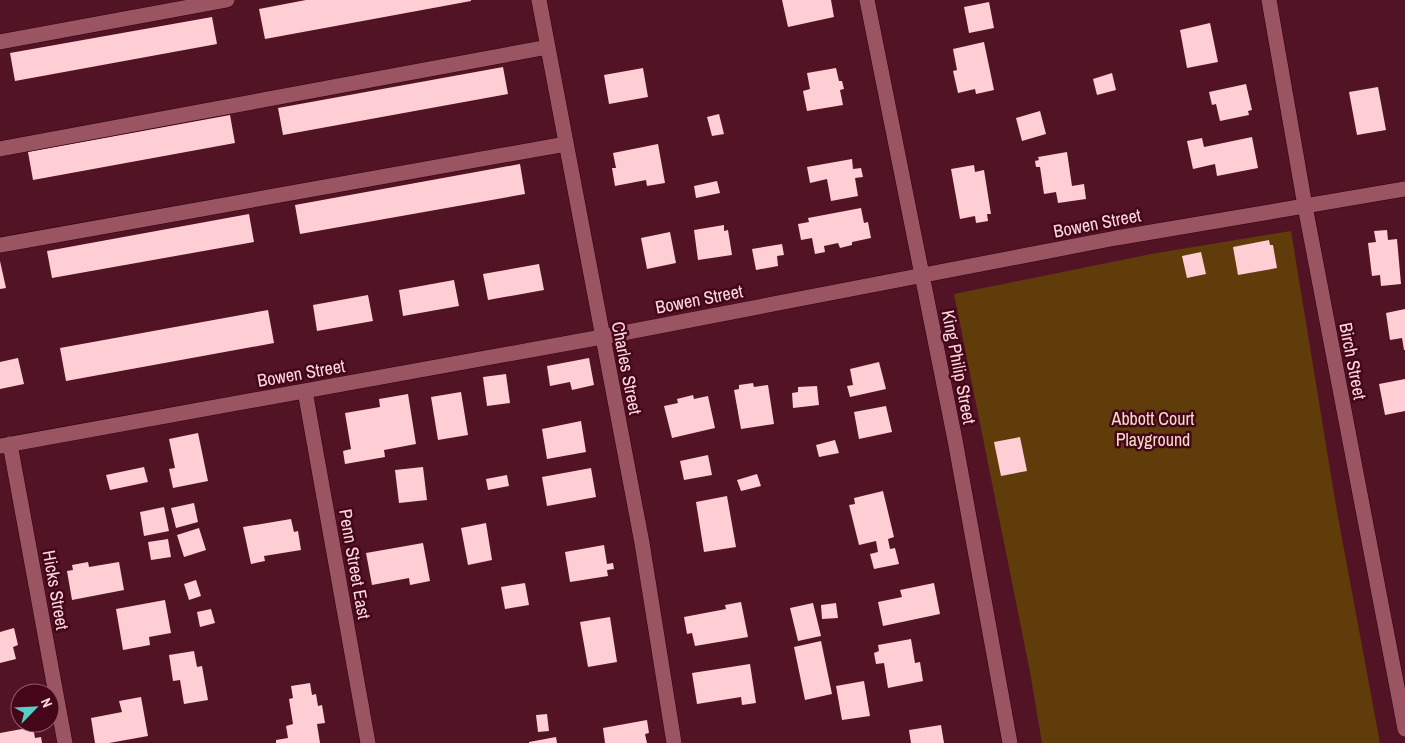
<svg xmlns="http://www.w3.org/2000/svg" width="1405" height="743" viewBox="0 0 1405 743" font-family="'Archivo Narrow',sans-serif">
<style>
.green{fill:#603c0b}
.building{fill:#ffced5}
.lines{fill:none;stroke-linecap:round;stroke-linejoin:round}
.minor-casing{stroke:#2f020f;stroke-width:16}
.minor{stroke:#9b5562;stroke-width:15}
.labels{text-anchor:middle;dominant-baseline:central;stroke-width:5;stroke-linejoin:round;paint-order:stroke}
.street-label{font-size:18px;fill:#fbdade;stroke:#46061a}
.park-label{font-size:18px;fill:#f3dec7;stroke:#46061a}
</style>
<rect width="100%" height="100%" fill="#521324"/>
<path class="green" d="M1291,231L1336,506L1380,743H1042L1030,672L954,294L1151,254Z"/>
<path class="building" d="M306,0H471V1L265,39L259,9Z
M782,0H831L834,17L788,27Z
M989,2L994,28L969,33L964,7Z
M212,17L217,44L15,81L10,53Z
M1210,23L1218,62L1187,68L1180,30Z
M984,42L994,90L976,94L975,89L958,93L953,71L957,70L953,49Z
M503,67L508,94L283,135L278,108Z
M643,68L648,97L609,104L604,75Z
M836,68L839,81H842L844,89L840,90L843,105L807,111L803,91L810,89L807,73Z
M1112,73L1116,90L1097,95L1093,79Z
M1246,84L1252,110L1248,111L1249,115L1220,121L1216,104L1212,105L1209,92Z
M1378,87L1386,130L1357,135L1349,92Z
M1040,111L1046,134L1022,141L1016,118Z
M719,114L724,134L712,136L707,117Z
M230,115L235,143L33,180L28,152Z
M1252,137L1258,168L1217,176L1215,164L1193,169L1187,141L1202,138L1204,147Z
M658,144L665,183L647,186L646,180L615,186L612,168H616L613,153Z
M1067,152L1072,186L1084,184L1086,199L1058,203L1056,192L1044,194L1040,167H1036L1035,161L1039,160L1038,157Z
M852,159L853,169L861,168L863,177L855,178L858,196L831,201L827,179L810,183L807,167Z
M520,164L525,194L300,234L295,205Z
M974,165L975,172L984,170L991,214H987L988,221L976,223L975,216L960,219L951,169Z
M717,181L720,193L696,198L694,186Z
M861,208L864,223L868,222L871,238L852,242V245L840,248L838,243L824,246L825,252L815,254L812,238L801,240L798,224L809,222L808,218Z
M249,214L254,242L52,278L47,251Z
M724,225V231L728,230L732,255L698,260L694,230Z
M1387,230L1388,240L1397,239L1401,284L1381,286L1380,275L1372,276L1368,243L1376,242L1374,231Z
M670,232L676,263L647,269L641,238Z
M1269,240L1270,245H1273L1277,268L1238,275L1233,247Z
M782,244L784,255L777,256L778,266L756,270L752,249Z
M1201,252L1206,274L1187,278L1182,256Z
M0,261L6,288L0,289Z
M539,264L544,290L488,300L483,274Z
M454,280L459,306L403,316L399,290Z
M368,295L373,321L317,331L313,305Z
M1405,309V350H1404L1402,338L1390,340L1386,313Z
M268,310L274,343L66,381L60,348Z
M18,358L24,384L0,389V362Z
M589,358L594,385L572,390L570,382L550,386L547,366Z
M879,362L886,389L850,397L847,386L853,385L850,369Z
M506,374L510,403L487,406L483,377Z
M1405,379V411L1385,415L1379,384Z
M753,383L754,387L768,385L774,424L741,429L734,390L739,389V385Z
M817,386L819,405L793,408L792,393L798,392V387Z
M461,392L468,435L438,440L431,397Z
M408,394L416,444L384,450L385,457L345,464L343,451L351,449L345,413L380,407L379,399Z
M693,395L694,399L708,396L715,428L672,438L664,406L678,403L677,399Z
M886,406L892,432L859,439L854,412Z
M581,421L586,452L547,459L542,429Z
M198,433L208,481L173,488L169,469L175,468L169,439Z
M1020,437L1027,471L1001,476L994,442Z
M835,440L839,453L819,457L816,445Z
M708,455L712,475L684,480L680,461Z
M144,467L148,482L110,490L106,475Z
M423,467L427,500L399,503L395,470Z
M591,468L596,497L547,506L542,477Z
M757,474L761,486L741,491L737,480Z
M507,475L509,486L488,490L486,479Z
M883,491L894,537L888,539L890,549L895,548L899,564L874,569L870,554L878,552L876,541L859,545L849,505L855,504L854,498Z
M727,496L736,547L704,552L696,502Z
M194,503L198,522L176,528L171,508Z
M164,507L169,531L144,536L140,512Z
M291,519L294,532L298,531L301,550L264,556L265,561L251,564L243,527Z
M486,523L492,560L468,565L461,528Z
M199,528L206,550L184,557L177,535Z
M168,539L171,557L151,560L148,542Z
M423,543L430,581L410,585L409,578L372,585L366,553Z
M604,545L607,564L613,563L614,569L607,570L608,576L570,582L565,552Z
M88,562L89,567L119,562L124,590L72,600L67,571L73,570L72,565Z
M196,580L201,596L189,600L184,584Z
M525,583L529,605L505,609L501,587Z
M934,583L940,614L883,626L878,602L902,597L900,590Z
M165,600L171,633L149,637L150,645L123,650L116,609Z
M741,602L748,637L695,646L692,633L687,634L684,617L726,609L725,605Z
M813,603L821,636L798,641L790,608Z
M836,603L838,618L822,619L821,605Z
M211,609L215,623L200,627L197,612Z
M610,617L617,662L588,667L580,622Z
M14,628L18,645L13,647L16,659L0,663V632Z
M911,639L915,663L920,662L923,681L888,688L884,663L876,664L874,653L879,651L878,645Z
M821,641L832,694L805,700L794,647Z
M194,651L197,667L202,666L208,700L184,704L180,680L173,681L169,655Z
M750,664L756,703L742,705L741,697L697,704L692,673Z
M864,681L870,716L842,720L836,686Z
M310,683L312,695L316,694L318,706L322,705L325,723L317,724L320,743H276V740L288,738L286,726L293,724L289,699L293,698L291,686Z
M141,697L148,736L109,743H95L91,718L122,712L119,701Z
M547,714L549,731L538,732L536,715Z
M647,720L649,733L645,734L647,743H605L603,728Z
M941,725L944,743H911L909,730Z
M33,727L35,738L41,737L42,743H0V733Z
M556,737L557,743H529V742Z"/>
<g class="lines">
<g class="minor-casing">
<path id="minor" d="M539,0L642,543L674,743
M867,0L955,440L1010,743
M1269,0L1305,206L1405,729
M0,42L227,0
M0,149L548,47
M0,245L566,144
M305,391L368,743
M10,444L65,743
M0,446L602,337L1116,238L1405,189"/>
</g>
<use href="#minor" class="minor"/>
</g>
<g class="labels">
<g class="street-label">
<text transform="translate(1097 223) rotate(-11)">Bowen Street</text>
<text transform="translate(699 299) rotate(-11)">Bowen Street</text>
<text transform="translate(1353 361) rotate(79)">Birch Street</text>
<text transform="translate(959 367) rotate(79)">King Philip Street</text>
<text transform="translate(627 368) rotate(79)">Charles Street</text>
<text transform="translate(301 373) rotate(-10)">Bowen Street</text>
<text transform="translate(355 564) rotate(80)">Penn Street East</text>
<text transform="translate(56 590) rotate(80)">Hicks Street</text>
</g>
<g class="park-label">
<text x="1153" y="418">Abbott Court<tspan x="1153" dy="21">Playground</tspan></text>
</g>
</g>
<g transform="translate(35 708) rotate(66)"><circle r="24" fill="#46061a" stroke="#8e5b68"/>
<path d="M0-4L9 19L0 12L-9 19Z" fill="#55cec5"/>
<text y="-8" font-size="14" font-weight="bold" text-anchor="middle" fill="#fbdade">N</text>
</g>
</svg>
